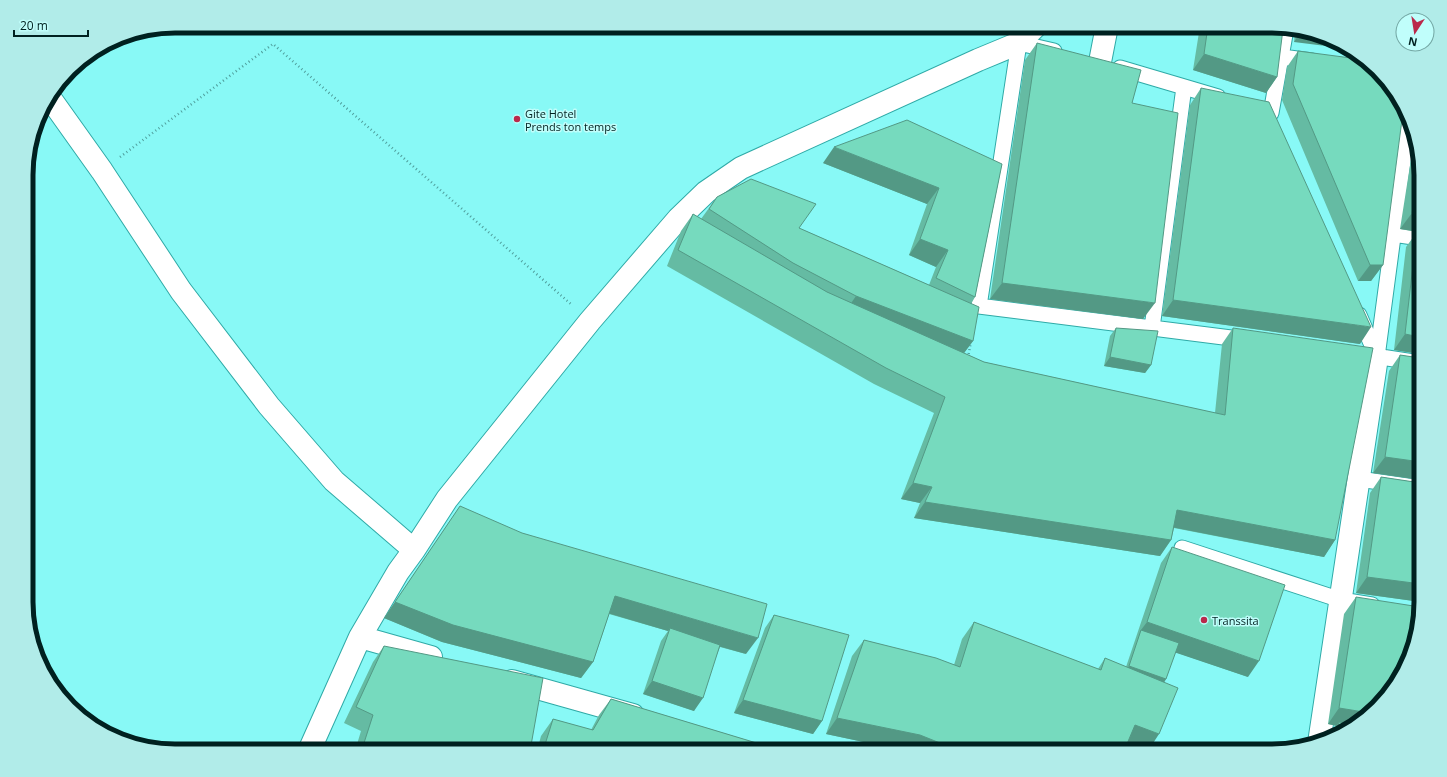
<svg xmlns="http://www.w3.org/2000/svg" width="1447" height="777" viewBox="0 0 1447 777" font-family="'Open Sans',sans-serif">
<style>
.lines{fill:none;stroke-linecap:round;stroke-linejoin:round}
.service-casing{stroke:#2faaa7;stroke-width:17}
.minor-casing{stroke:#2faaa7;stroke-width:24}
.path{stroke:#4f9e9c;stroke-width:2.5;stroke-dasharray:1 3;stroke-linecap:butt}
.service{stroke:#fff;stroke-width:15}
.minor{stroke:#fff;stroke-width:22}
.wall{fill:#65bba3}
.shaded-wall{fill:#539985}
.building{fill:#76dabe;stroke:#539985}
.poi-dot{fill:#ba294b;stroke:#c0fefb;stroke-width:1.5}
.labels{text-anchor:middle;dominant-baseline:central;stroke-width:3;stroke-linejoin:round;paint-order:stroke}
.poi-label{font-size:11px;fill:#002120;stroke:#c0fefb;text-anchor:start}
.rim{fill:none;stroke:#002120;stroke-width:5}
</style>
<rect width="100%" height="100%" fill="#88f9f6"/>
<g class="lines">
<g class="service-casing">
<path id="service" d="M1054,51L1019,43L979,306L1247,340
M1282,57L1312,61
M1120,68L1218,97
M1271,113L1286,29
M1393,234L1420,238
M1359,315L1377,357
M1152,328L1184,87
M1368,355L1420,363
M1377,357L1408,124
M1359,479L1421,488
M1182,548L1341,600L1372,605"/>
</g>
<g class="minor-casing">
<path id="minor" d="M1100,62L1107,26
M50,98L102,171L181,291L269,406L334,481L414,550
M360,637L431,657
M512,681L633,715
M1319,743L1377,357
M309,751L360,637L398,572L414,550L447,499L590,321L678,219L706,192L741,168L978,60L1019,43L1036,26"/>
</g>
<path class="path" d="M120,157L273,44L572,305
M968,358L971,341"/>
<use href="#service" class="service"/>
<use href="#minor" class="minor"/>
</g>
<path class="wall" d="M1200,26H1272L1277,77L1266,93L1193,70Z
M1295,32L1338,41L1294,42Z
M1037,43L1143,319L990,299L1025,60Z
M1298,51L1383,265L1371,281H1358L1282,100L1287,67Z
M1201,88L1360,344L1162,316L1190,105Z
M1414,140L1420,156V354L1394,350L1406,247L1417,232L1400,229Z
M823,163L1002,164L975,297L971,304L973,341L964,353L984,362L1215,413L1222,344L1233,328L1335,540L1324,557L1174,528L1171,540L1160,556L914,518L920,503L901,499L934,413L874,384L667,266L681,231L693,214L701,219L717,197L799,228L929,285L936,267L909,255L927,204Z
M1116,328L1151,365L1145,373L1104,366L1110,336Z
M1400,355L1420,358L1421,480L1373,473L1389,371Z
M1381,477L1421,483V602L1356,593L1370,493Z
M460,506L746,654L720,647L694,711L643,694L661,641L668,631L609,614L593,662L581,678L442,642L384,618Z
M1172,547L1248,677L1175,652L1166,679L1164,683L1148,751L1127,743L1124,751H906L826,734L852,656L864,640L954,665L962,639L974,622L1098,669L1105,658L1126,667L1161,563Z
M1356,597L1354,726L1328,739L1337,726L1328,724L1344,614Z
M774,615L822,721L813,734L734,713L765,628Z
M384,646L530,751H355L361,731L344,723L373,662Z
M611,699L783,751H537L541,736L553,719L591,730L599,715Z"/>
<path class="shaded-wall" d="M1300,33L1338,41L1350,49L1294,42Z
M1204,54L1277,77L1266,93L1193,70Z
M834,147L939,188L927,204L823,163Z
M1412,213L1420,214V232L1400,229Z
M920,239L948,250L936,267L909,255Z
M1370,265H1383L1371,281H1358Z
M1002,283L1155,303L1143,319L990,299Z
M856,296L973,341L961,357L845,312Z
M1173,300L1371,327L1360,344L1162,316Z
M1405,334L1420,337V354L1394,350Z
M1110,357L1151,365L1145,373L1104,366Z
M1385,457L1421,462V480L1373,473Z
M913,483L932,487L920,503L901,499Z
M925,502L1171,540L1160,556L914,518Z
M1177,510L1335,540L1324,557L1166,526Z
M1367,577L1421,584V602L1356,593Z
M615,596L758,638L746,654L669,632L670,628L668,631L604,612Z
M395,602L593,662L581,678L442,642L384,618Z
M1147,622L1259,661L1248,677L1138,640L1141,630Z
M1129,666L1166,679L1160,688L1123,675Z
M652,681L703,698L694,711L643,694Z
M743,700L822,721L813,734L734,713Z
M1339,708L1370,713L1354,726L1339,722L1337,726L1328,724Z
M837,718L920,735L960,751H906L826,734Z
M1135,725L1159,734L1148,751L1123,741Z
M483,743L511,751H478Z
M363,746L381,751H359Z"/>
<path class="building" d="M1208,26H1272L1283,29L1277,77L1204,54Z
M1037,43L1141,70L1132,103L1178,113L1155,303L1002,283Z
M1298,51L1366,60L1370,63L1396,92L1403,112L1383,265H1370L1293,84Z
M1201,88L1269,102L1371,327L1173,300Z
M907,120L1002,164L975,297L936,278L948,250L920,239L939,188L834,147Z
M1420,159V214L1412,213Z
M751,179L816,204L799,228L979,307L973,341L856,296L793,263L709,209L717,197Z
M693,214L827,292L984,362L1225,415L1233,328L1373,348L1335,540L1177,510L1171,540L925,502L932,487L913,483L945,397L886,368L678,250Z
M1417,231H1420V337L1405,334Z
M1116,328L1158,331L1151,365L1110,357Z
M1400,355L1420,358L1421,462L1385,457Z
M1381,477L1421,483V584L1367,577Z
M460,506L522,533L767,604L758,638L615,596L593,662L453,625L395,602Z
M1172,547L1285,585L1259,661L1147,622Z
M1356,597L1420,607L1406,668L1384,700L1370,713L1339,708Z
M774,615L849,635L822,721L743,700Z
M974,622L1101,670L1105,658L1178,688L1159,734L1135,725L1124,751H960L920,735L837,718L864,640L936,658L960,667Z
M670,628L720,645L703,698L652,681Z
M1141,630L1179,643L1166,679L1129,666Z
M384,646L543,678L530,751H511L483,743L481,751H381L363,746L373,715L356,707Z
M611,699L783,751H543L553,719L593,730Z
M1339,722L1356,725L1337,734Z"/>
<g class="poi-dot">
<circle cx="517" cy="119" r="4"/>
<circle cx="1204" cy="620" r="4"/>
</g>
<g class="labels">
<g class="poi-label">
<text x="525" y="113">Gite Hotel<tspan x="525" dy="13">Prends ton temps</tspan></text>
<text x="1212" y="620">Transsita</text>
</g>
</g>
<path d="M0 0H1447V777H0ZM175 33H1272A142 142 0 0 1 1414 175V602A142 142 0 0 1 1272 744H175A142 142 0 0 1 33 602V175A142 142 0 0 1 175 33Z" fill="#b1ece9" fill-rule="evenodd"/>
<path class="rim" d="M175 33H1272A142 142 0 0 1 1414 175V602A142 142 0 0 1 1272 744H175A142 142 0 0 1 33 602V175A142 142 0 0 1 175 33Z"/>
<g transform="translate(1415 32) rotate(192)"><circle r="19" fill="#c0fefb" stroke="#73a6a3"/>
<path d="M0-3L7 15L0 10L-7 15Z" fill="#ba294b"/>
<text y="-6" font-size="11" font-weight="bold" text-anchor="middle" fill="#002120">N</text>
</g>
<path d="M14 30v6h74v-6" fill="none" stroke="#002120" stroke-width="2"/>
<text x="20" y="30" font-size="12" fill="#002120" stroke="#c0fefb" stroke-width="3" paint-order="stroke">20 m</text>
</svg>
